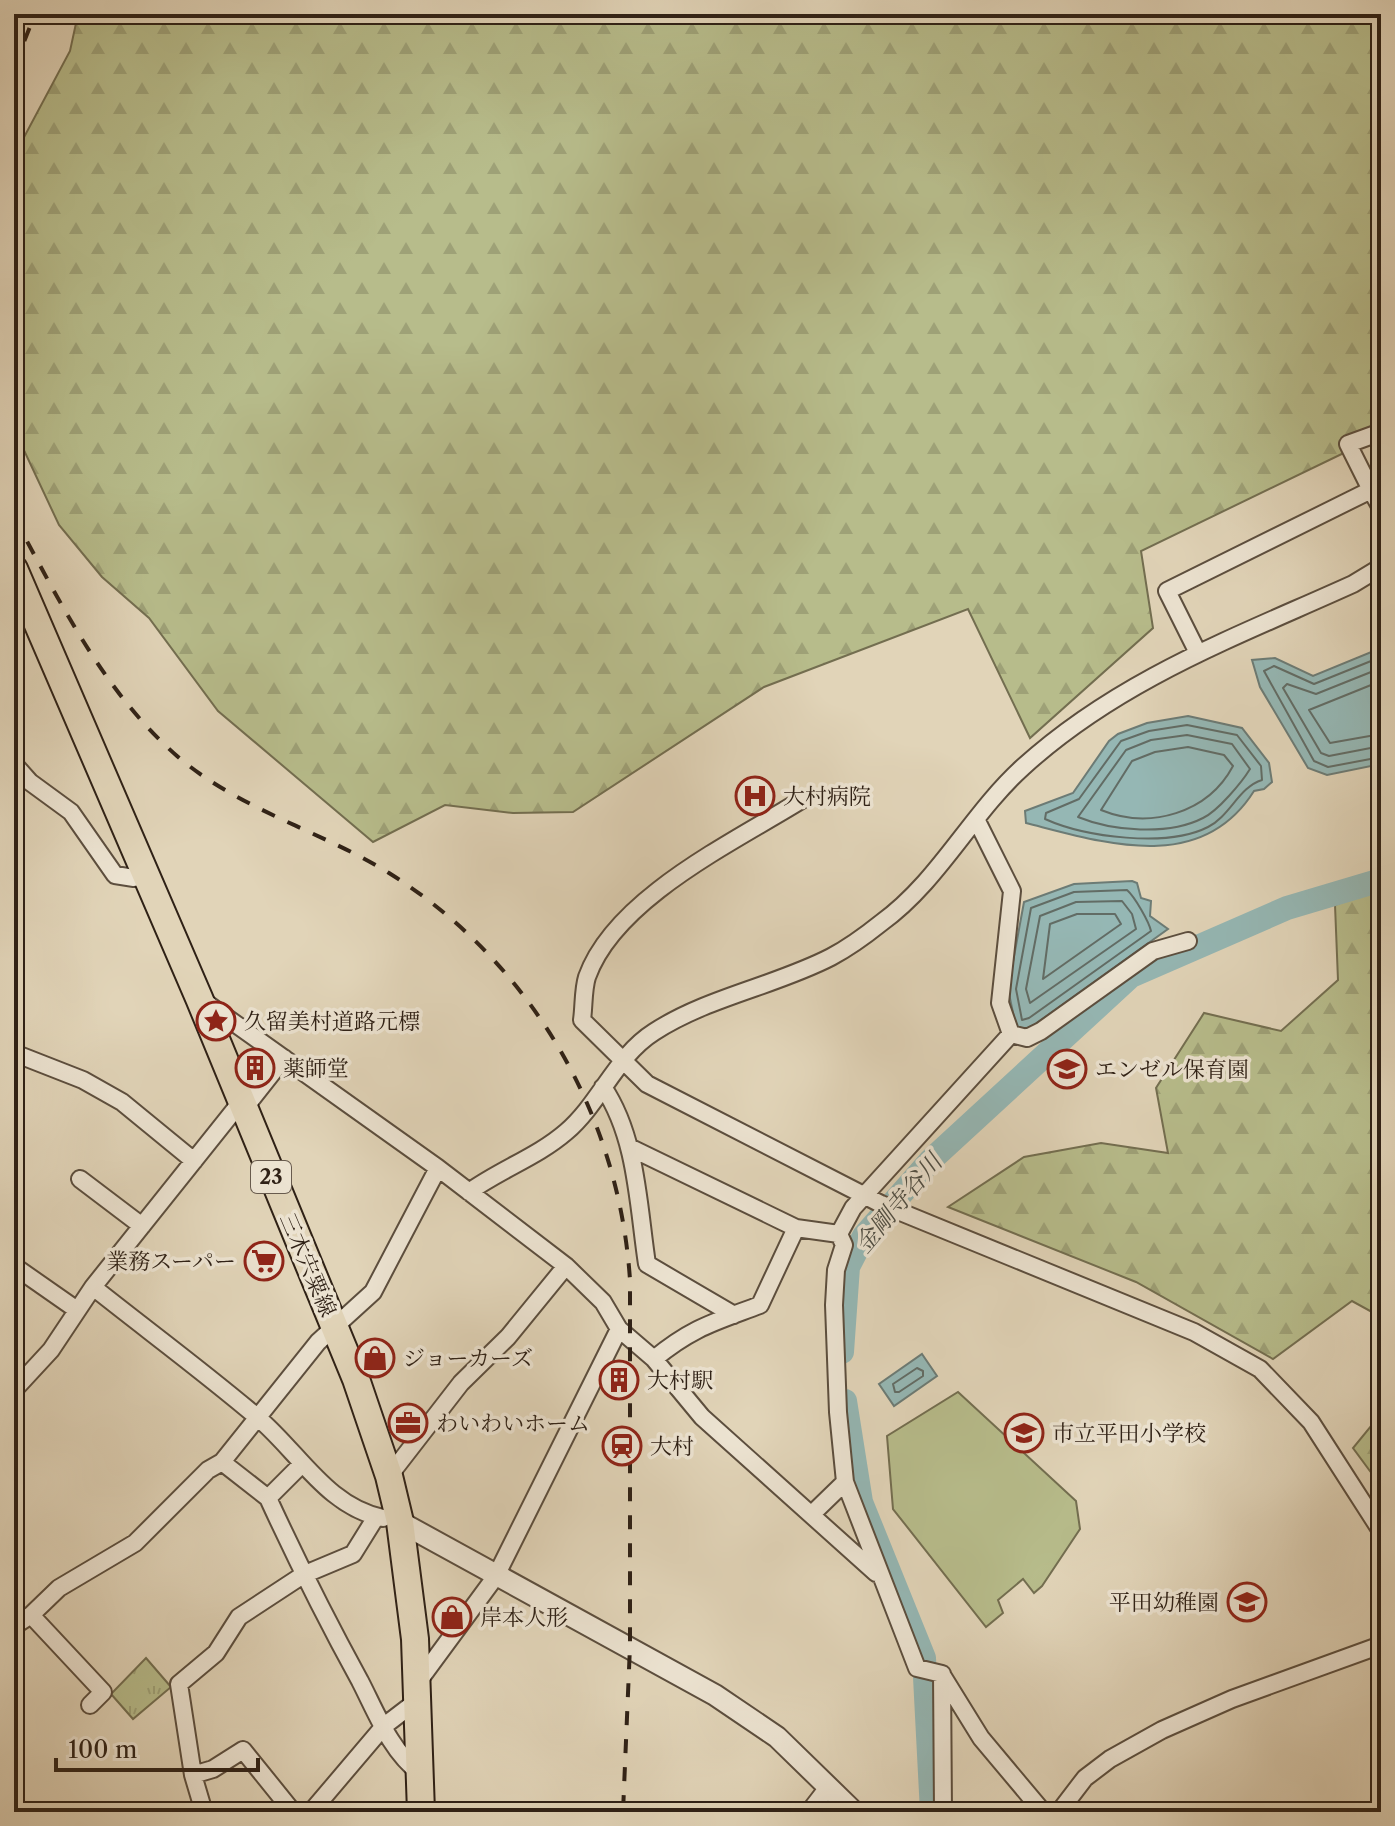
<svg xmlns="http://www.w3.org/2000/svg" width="1395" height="1826" viewBox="0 0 1395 1826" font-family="'Libre Caslon Text','Noto Serif JP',serif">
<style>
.green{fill:#b7bc8b;stroke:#736e50;stroke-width:2}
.forest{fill:url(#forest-firs);stroke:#736e50;stroke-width:2}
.park{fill:url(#park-tufts);stroke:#736e50;stroke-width:2}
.water{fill:#95b7b4;stroke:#6c7b75;stroke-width:2}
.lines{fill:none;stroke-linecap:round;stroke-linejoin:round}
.shore{stroke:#626c65;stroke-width:2}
.river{stroke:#95b7b4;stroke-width:24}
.minor-casing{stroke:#5c4e3e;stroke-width:20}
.tertiary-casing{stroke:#5c4e3e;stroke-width:24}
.primary-casing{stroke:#2f2116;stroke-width:30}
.minor{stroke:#ece3d1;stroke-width:16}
.tertiary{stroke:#ece3d1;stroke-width:20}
.primary{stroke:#e1d4b8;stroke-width:26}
.rail{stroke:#2f2116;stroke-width:4;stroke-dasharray:14 14;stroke-linecap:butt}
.labels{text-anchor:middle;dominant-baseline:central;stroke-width:7;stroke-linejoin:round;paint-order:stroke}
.shield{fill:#ece3d1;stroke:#685b4e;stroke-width:2}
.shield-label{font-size:20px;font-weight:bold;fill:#2f2116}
.poi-label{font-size:22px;fill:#2f2116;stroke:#ece3d1;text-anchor:start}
.street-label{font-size:22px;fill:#2f2116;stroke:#ece3d1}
.water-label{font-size:24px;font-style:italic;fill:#4e4e45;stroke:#ece3d1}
</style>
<defs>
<pattern id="forest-firs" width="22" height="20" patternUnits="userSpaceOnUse" patternTransform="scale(2)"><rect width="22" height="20" fill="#b7bc8b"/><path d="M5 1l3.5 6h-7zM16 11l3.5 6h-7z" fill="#9ea177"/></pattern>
<pattern id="park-tufts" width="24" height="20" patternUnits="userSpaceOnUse" patternTransform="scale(2)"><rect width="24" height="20" fill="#b7bc8b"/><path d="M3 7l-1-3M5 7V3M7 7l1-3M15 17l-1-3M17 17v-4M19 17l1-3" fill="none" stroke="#9ea177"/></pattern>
</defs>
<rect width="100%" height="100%" fill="#e1d4b8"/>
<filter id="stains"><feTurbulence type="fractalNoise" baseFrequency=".0025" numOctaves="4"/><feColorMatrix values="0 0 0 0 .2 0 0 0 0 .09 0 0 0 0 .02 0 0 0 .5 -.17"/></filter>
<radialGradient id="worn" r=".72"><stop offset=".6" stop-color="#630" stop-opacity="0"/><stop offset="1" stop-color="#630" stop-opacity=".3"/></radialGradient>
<path class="green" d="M958,1392L1076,1501L1080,1529L1042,1586L1034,1593L1023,1579L998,1600L1003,1613L986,1627L893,1509L887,1436Z"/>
<path class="forest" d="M78,14H1381V435L1141,551L1153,628L1030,738L968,609L764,687L573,812L513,813L445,805L373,842L218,711L149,618L102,577L59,525L14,429V156L70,51Z
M1381,886V1317L1352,1301L1273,1359L1136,1282L948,1207L1024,1157L1101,1143L1168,1153L1156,1088L1204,1013L1281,1031L1338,980L1335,905Z
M1371,1426L1381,1432V1486L1353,1448Z"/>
<path class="park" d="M146,1658L171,1687L133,1719L111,1694Z"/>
<path class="water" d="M1381,648V764L1327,775L1308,768L1260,687L1252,660L1275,658L1313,676Z
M1188,716L1242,728L1269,763L1272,782L1264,789L1254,791C1201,875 1105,843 1026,823L1025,811L1073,793L1109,741L1118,734L1147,723Z
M1132,881L1137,883L1141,898L1151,901L1150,916L1168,929L1034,1025L1026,1029L1016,1027L1008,989L1024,902L1074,884Z
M922,1354L937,1376L894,1406L879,1384Z"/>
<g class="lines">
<path class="shore" d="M1381,657L1314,684L1274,666L1264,671L1314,761L1328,767L1381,757
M1381,668L1316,694L1287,684L1283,688L1321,753L1329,756L1381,746
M1381,681L1309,710L1330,743L1381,734
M1187,725L1237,735L1261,766L1262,780C1239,787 1230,816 1208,827C1167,848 1085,837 1045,819L1046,813L1079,799L1121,741L1149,731Z
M1187,735L1232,744L1250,769C1242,782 1218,811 1203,818C1168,836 1112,831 1078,817L1126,750L1151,740Z
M1188,747L1224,755L1233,766C1208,813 1150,830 1101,810L1132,761L1155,752Z
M1127,890C1135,897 1149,922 1151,931L1029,1018L1022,1020L1016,989L1031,908L1074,892Z
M1076,902L1122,901L1132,914L1136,929L1030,1003L1026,989L1040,916Z
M1077,914H1115L1121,924L1043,979L1050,924Z
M917,1368L923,1371V1376L899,1392H895L893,1384Z"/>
<path class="river" d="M842,1352L848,1267L864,1236L931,1160L1131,976L1287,908L1381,880
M845,1401L861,1502L924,1658L932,1812"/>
<g class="minor-casing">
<path id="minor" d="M1371,490L1348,444L1381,432
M1198,653L1167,591L1371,490L1381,508
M14,764L30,782L71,812L115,875L134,878L145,874
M803,799C734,842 615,898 587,977C583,990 584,1006 582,1020L647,1084L881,1204L1194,1332L1260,1369L1311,1422L1381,1531
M202,1000L438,1168L566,1266L603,1302L619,1329L654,1359L702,1417L876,1573
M1011,1034L1027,1038L1041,1031L1153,951L1188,941
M14,1053L83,1080L122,1102L194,1161
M603,1087C637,1137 638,1205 647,1264L734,1315
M243,1110L284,1058
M629,1147L796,1228
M80,1179L142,1226
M469,1192C501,1169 537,1157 566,1132C600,1103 616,1056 654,1032C708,997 775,986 831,957C848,948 866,935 881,923C939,881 971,814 1023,767C1120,679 1236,637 1353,584L1381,567
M14,1266L77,1310
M93,1287C147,1330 204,1372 257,1417C298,1451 327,1507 383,1518
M654,1359C693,1327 715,1322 760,1305L796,1228L839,1234
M14,1390L51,1350L93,1287L240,1103
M222,1462L268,1498
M301,1465L268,1498C297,1561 327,1621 360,1681C376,1712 391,1752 420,1773
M389,1476L461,1383L508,1337L566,1266
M812,1514L845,1482
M31,1615L103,1692L90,1705
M14,1626L31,1615L59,1588L135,1543L208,1470L222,1462L318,1342L373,1292L438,1168
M942,1675L981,1738L1043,1812
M418,1682L496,1576L619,1329
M193,1775L213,1769L243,1750L293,1812
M204,1812L193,1775L179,1684L216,1653L239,1617L303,1575L353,1554L376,1517
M311,1812L384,1726L418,1700
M809,1812L829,1786
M943,1812L942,1674L917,1668L845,1482L838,1412L834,1305L836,1270L844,1245L839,1234L853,1208L1011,1034L1000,1003L1012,891L977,821
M1059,1812L1085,1778L1110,1759L1162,1730L1232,1699L1381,1645"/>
</g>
<g class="tertiary-casing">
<path id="tertiary" d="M400,1522L715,1695L777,1737L854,1812"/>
</g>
<g class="primary-casing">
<path id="primary" d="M14,569L199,998L356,1379L389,1476L400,1522L415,1639L421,1812"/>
</g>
<use href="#minor" class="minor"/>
<use href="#tertiary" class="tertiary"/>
<use href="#primary" class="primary"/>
<path class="rail" d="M14,67L35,14
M14,517C60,602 103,691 177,756C238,809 321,831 389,873C531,962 619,1114 630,1280V1646L623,1812"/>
</g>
<defs>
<g id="hospital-ring" transform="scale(2)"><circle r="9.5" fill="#ece3d1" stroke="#8f2418" stroke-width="1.5"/><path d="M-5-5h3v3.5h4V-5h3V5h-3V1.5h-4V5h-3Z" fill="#8f2418"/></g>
<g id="sight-ring" transform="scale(2)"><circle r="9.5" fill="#ece3d1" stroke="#8f2418" stroke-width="1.5"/><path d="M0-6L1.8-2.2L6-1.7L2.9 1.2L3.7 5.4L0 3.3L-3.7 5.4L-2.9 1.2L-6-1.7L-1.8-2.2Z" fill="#8f2418"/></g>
<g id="building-ring" transform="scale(2)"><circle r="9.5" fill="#ece3d1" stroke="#8f2418" stroke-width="1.5"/><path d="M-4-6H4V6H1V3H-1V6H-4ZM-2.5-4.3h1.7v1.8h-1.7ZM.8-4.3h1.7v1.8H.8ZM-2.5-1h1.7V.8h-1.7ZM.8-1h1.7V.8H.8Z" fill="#8f2418"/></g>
<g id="school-ring" transform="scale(2)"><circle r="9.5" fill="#ece3d1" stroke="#8f2418" stroke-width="1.5"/><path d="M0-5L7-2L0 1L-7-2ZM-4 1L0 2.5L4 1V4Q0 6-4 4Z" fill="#8f2418"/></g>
<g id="supermarket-ring" transform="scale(2)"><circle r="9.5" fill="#ece3d1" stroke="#8f2418" stroke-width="1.5"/><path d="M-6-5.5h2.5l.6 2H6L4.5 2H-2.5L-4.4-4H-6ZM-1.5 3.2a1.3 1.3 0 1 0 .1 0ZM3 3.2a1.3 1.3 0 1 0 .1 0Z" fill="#8f2418"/></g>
<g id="shop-ring" transform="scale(2)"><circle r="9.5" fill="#ece3d1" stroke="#8f2418" stroke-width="1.5"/><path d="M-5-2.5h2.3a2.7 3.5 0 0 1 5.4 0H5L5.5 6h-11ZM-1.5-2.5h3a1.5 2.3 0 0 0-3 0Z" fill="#8f2418"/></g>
<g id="office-ring" transform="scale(2)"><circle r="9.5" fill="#ece3d1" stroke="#8f2418" stroke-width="1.5"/><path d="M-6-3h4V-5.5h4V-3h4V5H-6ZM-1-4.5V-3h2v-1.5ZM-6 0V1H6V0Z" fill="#8f2418"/></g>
<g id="station-ring" transform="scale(2)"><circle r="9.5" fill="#ece3d1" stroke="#8f2418" stroke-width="1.5"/><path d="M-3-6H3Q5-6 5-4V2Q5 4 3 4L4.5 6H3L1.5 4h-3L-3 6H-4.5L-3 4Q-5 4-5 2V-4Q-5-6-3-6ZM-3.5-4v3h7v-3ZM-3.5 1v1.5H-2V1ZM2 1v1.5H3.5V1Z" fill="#8f2418"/></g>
</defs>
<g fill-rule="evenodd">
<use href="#hospital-ring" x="755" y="796"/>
<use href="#sight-ring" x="216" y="1021"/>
<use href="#building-ring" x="255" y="1068"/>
<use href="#school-ring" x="1067" y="1069"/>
<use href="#supermarket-ring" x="264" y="1261"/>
<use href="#shop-ring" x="375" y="1358"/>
<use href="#building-ring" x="619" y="1380"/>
<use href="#office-ring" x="408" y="1423"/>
<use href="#school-ring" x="1024" y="1433"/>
<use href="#station-ring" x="622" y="1446"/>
<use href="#school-ring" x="1247" y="1602"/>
<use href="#shop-ring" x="452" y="1617"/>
</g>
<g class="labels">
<rect class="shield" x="251" y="1161" width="40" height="32" rx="6"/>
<g class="shield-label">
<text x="271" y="1177">23</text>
</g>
<g class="poi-label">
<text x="783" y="796">大村病院</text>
<text x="244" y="1021">久留美村道路元標</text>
<text x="283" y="1068">薬師堂</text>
<text x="1095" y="1069">エンゼル保育園</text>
<text x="236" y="1261" text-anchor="end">業務スーパー</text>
<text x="403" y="1358">ジョーカーズ</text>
<text x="647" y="1380">大村駅</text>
<text x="436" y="1423">わいわいホーム</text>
<text x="1052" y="1433">市立平田小学校</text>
<text x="650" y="1446">大村</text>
<text x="1219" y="1602" text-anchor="end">平田幼稚園</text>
<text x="480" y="1617">岸本人形</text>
</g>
<g class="street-label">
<text transform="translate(308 1265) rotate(67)">三木宍粟線</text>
</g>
<g class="water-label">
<text transform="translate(898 1203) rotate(-50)">金剛寺谷川</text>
</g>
</g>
<rect width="1395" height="1826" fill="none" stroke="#e1d4b8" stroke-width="48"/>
<rect x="16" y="16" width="1363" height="1794" fill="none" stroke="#2f2116" stroke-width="4"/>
<rect x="24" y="24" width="1347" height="1778" fill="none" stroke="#2f2116" stroke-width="2"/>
<path d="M56 1758v12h202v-12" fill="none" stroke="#2f2116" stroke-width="4"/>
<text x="68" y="1758" font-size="24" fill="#2f2116" stroke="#ece3d1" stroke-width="6" paint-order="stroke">100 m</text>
<rect width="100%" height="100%" filter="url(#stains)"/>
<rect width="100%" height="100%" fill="url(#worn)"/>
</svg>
